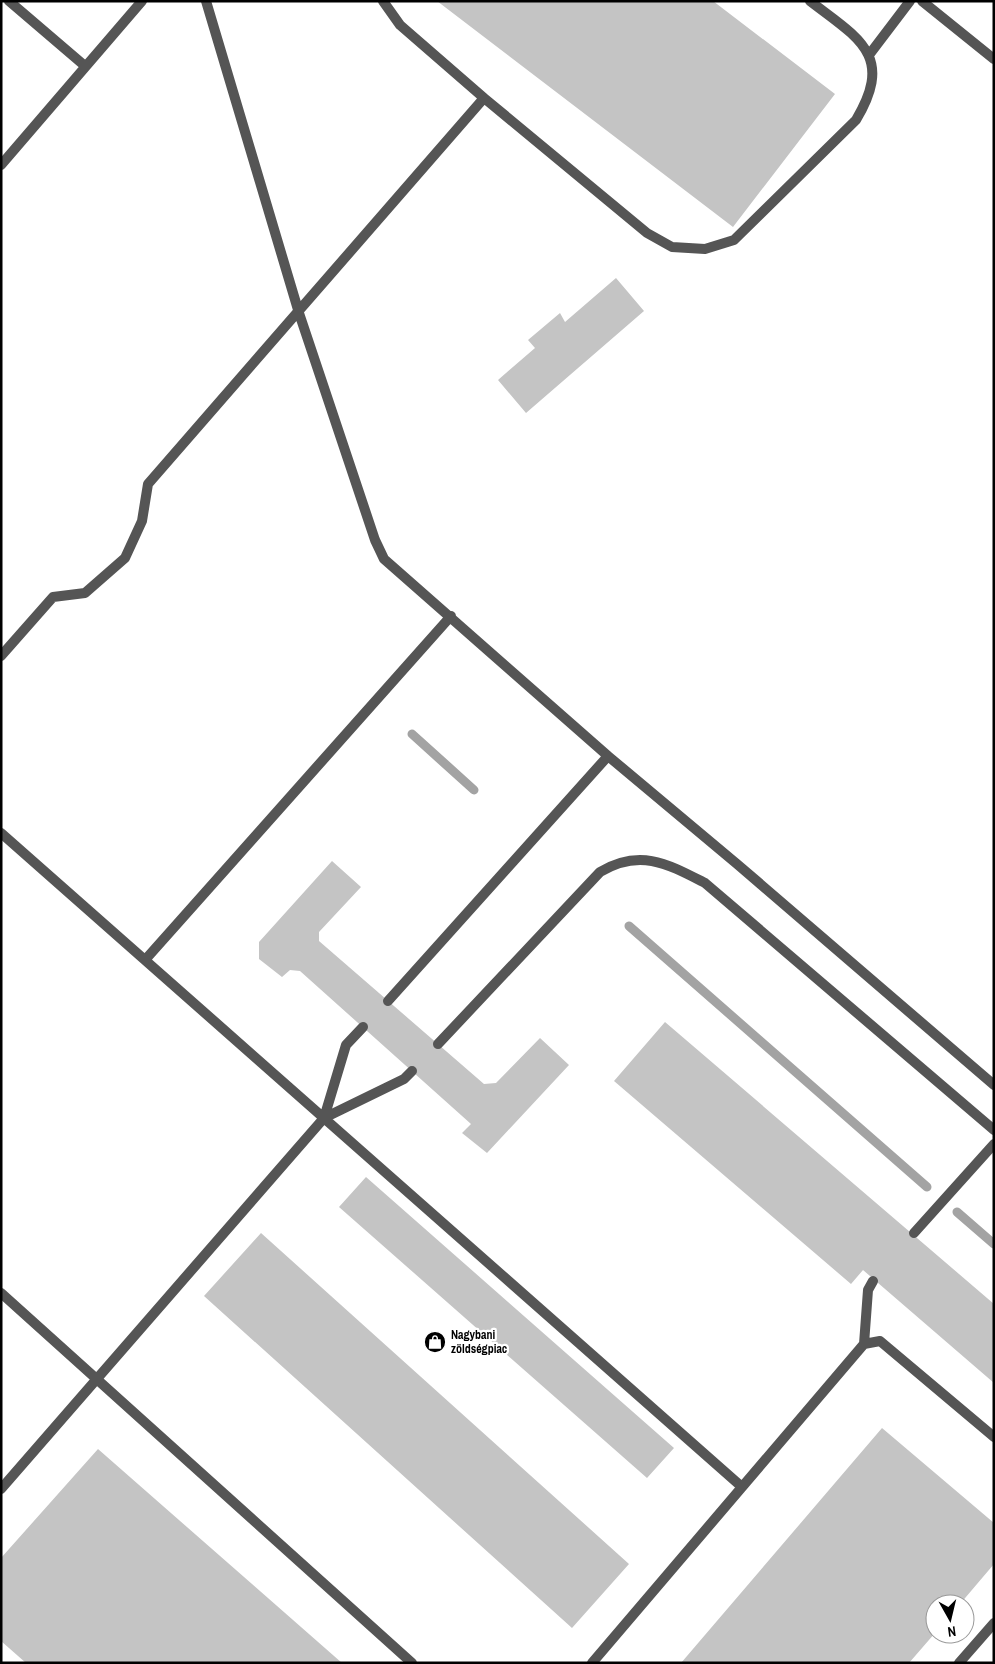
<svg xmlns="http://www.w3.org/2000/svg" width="995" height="1664" viewBox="0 0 995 1664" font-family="'Archivo Narrow',sans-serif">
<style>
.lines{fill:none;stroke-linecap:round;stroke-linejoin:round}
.stream{stroke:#a3a3a3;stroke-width:9}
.building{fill:#c4c4c4}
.lane{stroke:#555;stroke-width:10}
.street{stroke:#555;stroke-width:10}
.labels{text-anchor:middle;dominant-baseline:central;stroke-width:4.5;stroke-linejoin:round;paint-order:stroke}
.poi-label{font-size:12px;font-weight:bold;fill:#000;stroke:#fff;text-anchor:start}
</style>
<rect width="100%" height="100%" fill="#fff"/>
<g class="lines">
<path class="stream" d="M412,734L474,790
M629,926L927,1187
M957,1212L994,1244"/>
</g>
<path class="building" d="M437,1H713L835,94L733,227Z
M616,278L644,311L526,413L498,380L535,348L528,340L560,313L565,322Z
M332,861L361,887L319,932V941L484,1084L496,1083L540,1038L569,1065L487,1153L462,1133L471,1124L300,971L290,970L282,977L259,959V942Z
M665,1022L994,1304V1383L863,1270L851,1284L614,1081Z
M366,1177L674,1448L647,1478L339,1207Z
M261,1233L629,1564L572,1628L204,1296Z
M882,1428L994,1523V1564L960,1604H935V1633L909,1663H681Z
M98,1449L342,1663H26L1,1641V1558Z"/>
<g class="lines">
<path class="lane" d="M9,1L85,66
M206,1L299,313L375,540L384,559L608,756L737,864L994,1085
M383,1L400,25L484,98L647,233L672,247L705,249L734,240L856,120C895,55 858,38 810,1
M869,55L910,1
M1,165L142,1
M1,656L53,597L85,593L125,558L142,521L148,484L484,98
M1,833L742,1487
M145,960L451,616
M388,1001L608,756
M438,1044L600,872C640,848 668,864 705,883L994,1130
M324,1118L346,1045L363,1027
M914,1233L994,1144
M1,1293L412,1663
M864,1344L880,1341L994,1437
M1,1489L324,1118L404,1079L412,1071
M592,1663L864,1344L868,1290L873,1281
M959,1663L994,1623"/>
<path class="street" d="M922,1L994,59"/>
</g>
<defs>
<g id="shop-disc" transform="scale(1.125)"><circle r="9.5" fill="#000" stroke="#fff"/><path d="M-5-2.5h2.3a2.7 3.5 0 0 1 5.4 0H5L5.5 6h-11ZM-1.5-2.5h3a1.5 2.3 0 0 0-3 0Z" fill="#fff"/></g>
</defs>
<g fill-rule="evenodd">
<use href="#shop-disc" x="435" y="1342"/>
</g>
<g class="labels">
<g class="poi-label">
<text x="451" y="1335">Nagybani<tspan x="451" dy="14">zöldségpiac</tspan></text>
</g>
</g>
<rect width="995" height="1664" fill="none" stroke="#000000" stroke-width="5"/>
<g transform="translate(950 1619) rotate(172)"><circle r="24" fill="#ffffff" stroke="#999999"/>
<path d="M0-4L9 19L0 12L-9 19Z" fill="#000000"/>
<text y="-8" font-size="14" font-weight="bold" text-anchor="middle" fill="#000000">N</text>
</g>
</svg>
